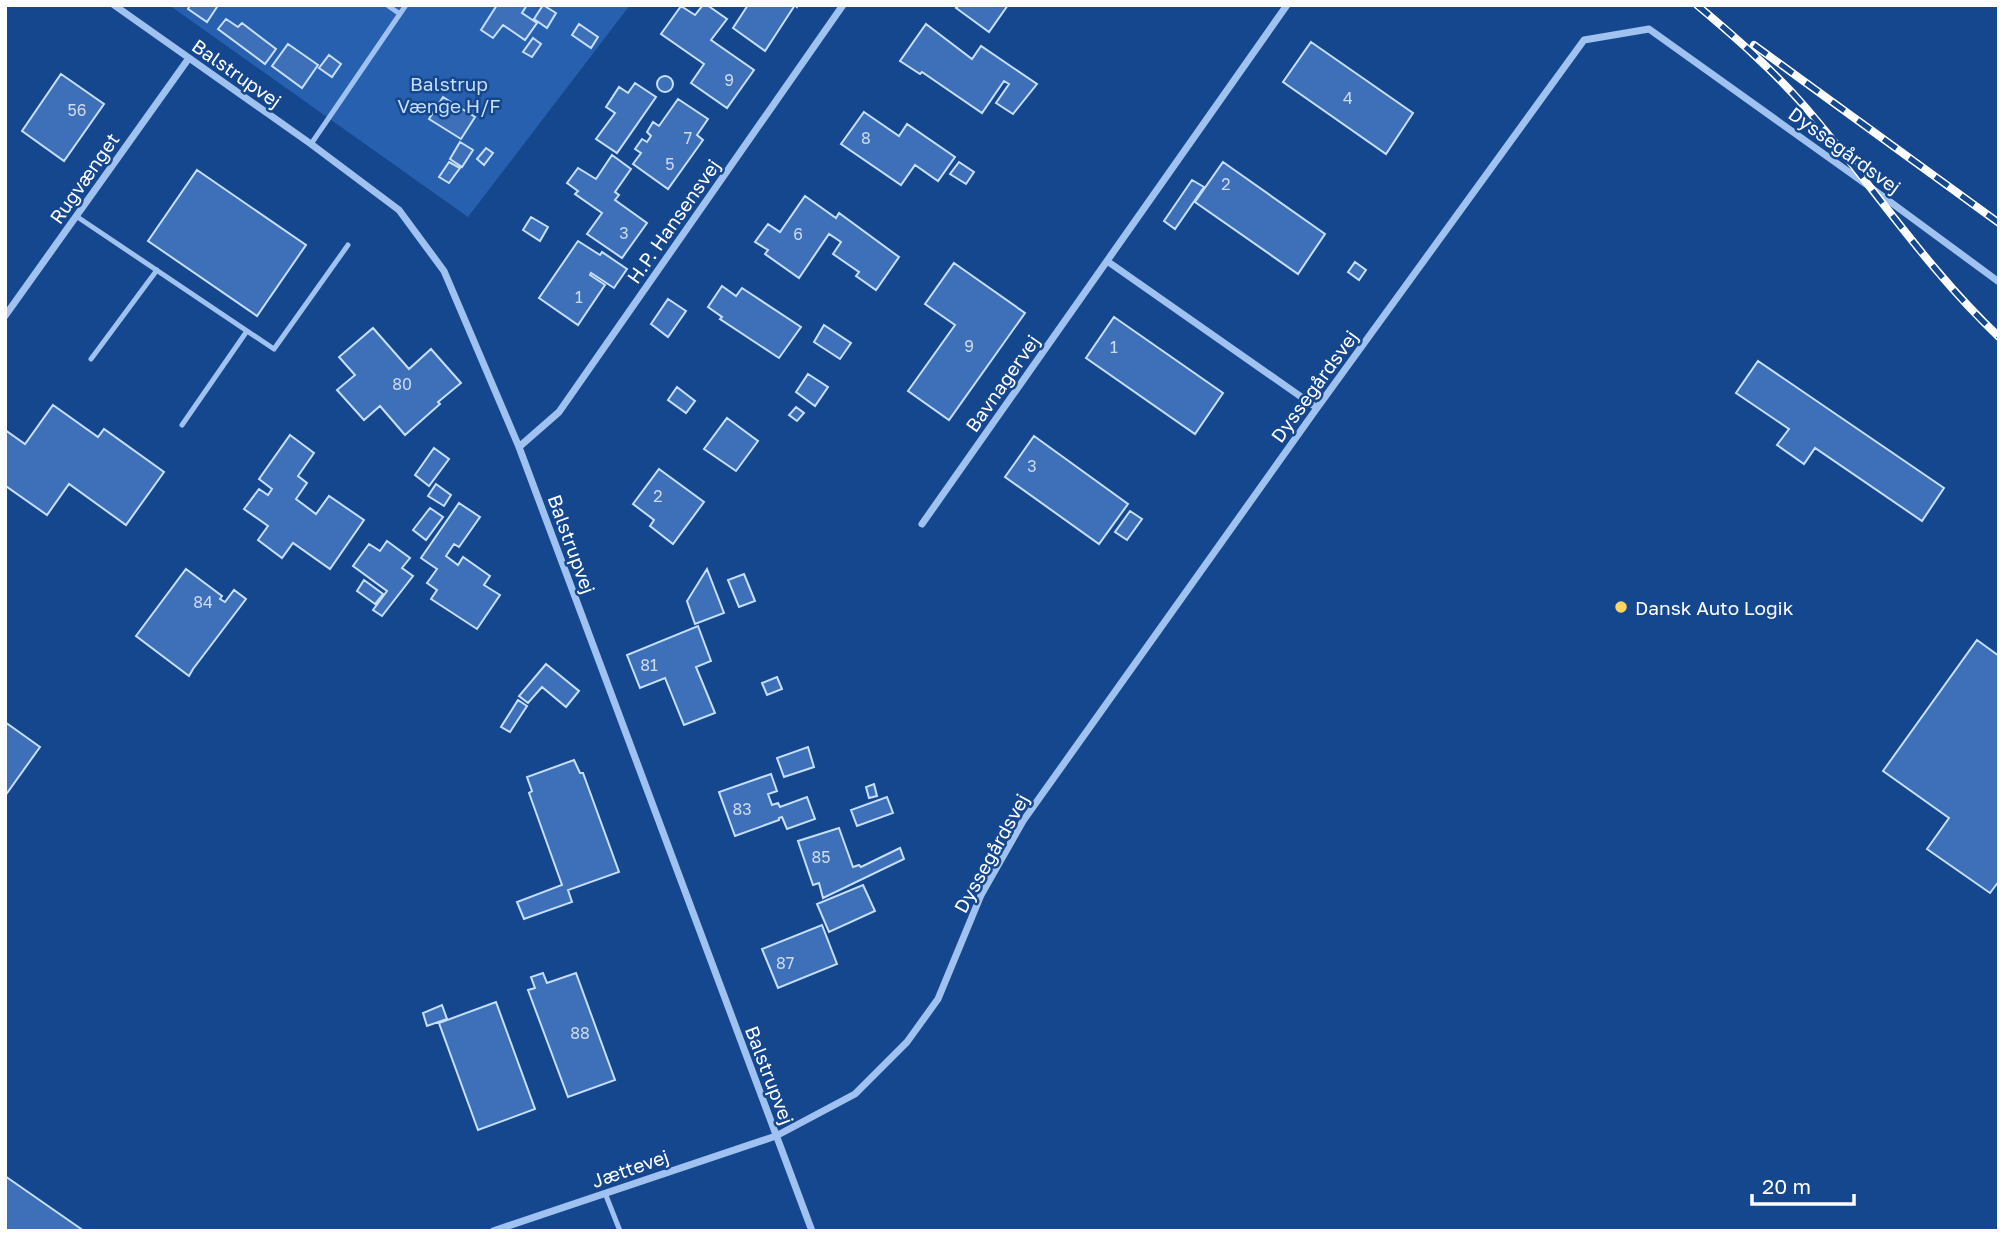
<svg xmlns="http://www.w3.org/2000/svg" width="2004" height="1236" viewBox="0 0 2004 1236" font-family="'Golos Text',sans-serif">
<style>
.green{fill:#2760ae}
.building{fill:#3d70b8;stroke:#c7defc;stroke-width:2}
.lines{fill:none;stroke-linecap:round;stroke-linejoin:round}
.service{stroke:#a0c2f0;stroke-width:5}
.minor{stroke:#a0c2f0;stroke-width:7}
.rail-casing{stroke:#fff;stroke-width:8}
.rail{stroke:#15478f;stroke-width:5;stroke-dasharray:16;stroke-linecap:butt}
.poi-dot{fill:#ffd560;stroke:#15478f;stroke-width:2.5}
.labels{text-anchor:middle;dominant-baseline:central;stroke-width:5;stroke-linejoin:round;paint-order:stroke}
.number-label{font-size:16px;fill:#cedbed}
.street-label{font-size:19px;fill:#fff;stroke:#15478f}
.park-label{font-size:19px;fill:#c7defc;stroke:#15478f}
.poi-label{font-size:19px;fill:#fff;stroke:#15478f;text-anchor:start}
</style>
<rect width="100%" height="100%" fill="#15478f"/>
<path class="green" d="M169,5H630L468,217Z"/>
<path class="building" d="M190,5H215L217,7L207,22L188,9Z
M497,5H527L522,13L537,23L525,40L503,25L493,38L481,30Z
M543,5L556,13L547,28L534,19Z
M703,5H707L727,19L711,40L754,70L727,108L691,83L704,64L661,34L681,6L695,15Z
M748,5H798L797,7L795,5L765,51L733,28Z
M959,5H1008L989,32L956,8Z
M226,19L238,27L242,23L276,49L265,64L218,29Z
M579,24L598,37L591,48L572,35Z
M926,24L972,59L981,46L1037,84L1013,114L996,103L1009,84L1004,81L982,113L922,72L920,74L900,61Z
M533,38L541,44L532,57L523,52Z
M1311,42L1413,113L1386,154L1283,82Z
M288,44L318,65L302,88L272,66Z
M329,55L341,64L332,77L319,68Z
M61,74L104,104L64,161L22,131Z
M657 84a8 8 0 1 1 16 0a8 8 0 1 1-16 0Z
M635,83L656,97L617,153L596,139L615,113L606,107L619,87L628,93Z
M443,97L475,117L461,139L429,119Z
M678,99L708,119L697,135L703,140L668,189L633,164L641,153L635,149L642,139L647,142L651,136L647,132L653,122L659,126Z
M864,112L899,136L907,124L955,157L938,181L915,165L901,185L841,144Z
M460,142L473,150L462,167L450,159Z
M486,148L493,153L484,165L477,159Z
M612,155L631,169L615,192L619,195L615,200L647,223L622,258L587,234L602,213L575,194L578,191L567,183L578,168L596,179Z
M449,162L460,168L449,183L439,177Z
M959,162L974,172L966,184L950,174Z
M1223,162L1325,234L1298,274L1195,202Z
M197,170L306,245L257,316L148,241Z
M1192,180L1204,187L1175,229L1164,221Z
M805,196L836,218L839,213L899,257L876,290L856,276L859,272L833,254L841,242L829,234L799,278L765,254L768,250L755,242L768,224L780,232Z
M531,217L548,227L540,241L523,230Z
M578,241L600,255L602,252L627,269L614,288L591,273L590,275L605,285L578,325L539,298Z
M1355,262L1366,270L1359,280L1348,272Z
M954,263L1025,313L949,420L908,391L955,325L925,304Z
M722,286L736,296L742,288L801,327L779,358L720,319L722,317L708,307Z
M668,299L686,311L668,337L651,324Z
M1114,317L1223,393L1195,434L1086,358Z
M824,325L851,343L840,359L814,342Z
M373,328L409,369L431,349L461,383L438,402L440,404L405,435L380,406L364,420L337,390L355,375L339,357Z
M1758,361L1944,488L1922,521L1815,448L1804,464L1777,445L1789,429L1736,393Z
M808,374L828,387L815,406L796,392Z
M677,387L695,401L686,413L668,400Z
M53,405L98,437L104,429L164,472L126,525L69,484L47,515L7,487L5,488V430L25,444Z
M796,407L804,413L797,421L789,415Z
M727,418L758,441L736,471L704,449Z
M290,435L314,453L298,476L307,483L296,499L316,514L329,496L364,520L330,569L293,543L282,558L258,540L268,526L244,509L259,489L268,495L272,489L259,479Z
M1034,436L1128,504L1099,544L1005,477Z
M434,448L449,459L429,486L415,475Z
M659,469L704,502L673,544L650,526L654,520L633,504Z
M436,484L451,495L444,506L428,496Z
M459,503L480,517L459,547L454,544L446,556L458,565L463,557L490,576L484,585L500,595L477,629L431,599L437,590L427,583L437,569L421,558Z
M430,508L443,517L426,540L413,530Z
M1130,511L1142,519L1127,540L1115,532Z
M387,541L410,558L402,568L413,576L382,616L373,610L387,591L353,566L369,544L380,551Z
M186,569L222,596L220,599L225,602L234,590L246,599L193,669L189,676L136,636Z
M707,569L724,613L695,624L687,601Z
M744,574L755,601L739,607L728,580Z
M364,580L383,594L375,604L357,591Z
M698,626L711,661L696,667L715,713L684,725L665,678L640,688L627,655Z
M1977,640L1999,656V881L1990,893L1927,849L1949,818L1883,771Z
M546,664L579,691L566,707L542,687L528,703L519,696Z
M777,677L782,689L767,695L762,683Z
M518,700L527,706L510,732L501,727Z
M5,722L40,747L5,796Z
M808,747L814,767L784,777L777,758Z
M574,760L580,773H583L619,872L568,890L572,902L524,919L517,902L562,885L529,793L532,791L527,777Z
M771,774L777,791L768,794L772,805L778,803L780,807L807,797L815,819L787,829L782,817L779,818V820L735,836L719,792Z
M874,784L877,796L869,798L866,787Z
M887,797L893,813L857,826L851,810Z
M839,828L853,867L859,865L861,867L900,848L904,859L823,898L819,883L813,885L798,841Z
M863,885L875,911L829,932L817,904Z
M822,925L837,964L778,988L762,949Z
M543,973L547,983L576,973L615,1080L568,1097L528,990L535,988L531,977Z
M496,1002L535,1109L478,1130L439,1023Z
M442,1005L447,1019L427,1026L423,1013Z
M5,1176L84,1231H5Z"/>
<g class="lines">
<path class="service" d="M387,5L400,14
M311,144L406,5
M76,216L274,349L348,245
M91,359L157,270
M182,425L247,331
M605,1193L620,1231"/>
<path class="minor" d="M114,5L311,144L399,210L444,271L519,447L812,1231
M1107,261L1317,408
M5,316L189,58
M519,447L559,412L843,5
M922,524L1287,5
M493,1231L776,1136L855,1094L907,1042L938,999L981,895L1023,821L1317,408L1584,40L1649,29L1870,187L1999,282"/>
<g class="rail-casing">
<path id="rail" d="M1697,5C1735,37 1773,70 1806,108C1871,183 1926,268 1999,337
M1754,45L1999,223"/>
</g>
<use href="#rail" class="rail"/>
</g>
<circle class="poi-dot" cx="1621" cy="607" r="7"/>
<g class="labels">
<g class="number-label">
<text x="729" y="80">9</text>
<text x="1348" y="98">4</text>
<text x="77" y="110">56</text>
<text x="688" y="138">7</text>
<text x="866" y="138">8</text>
<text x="670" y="164">5</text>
<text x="1226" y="184">2</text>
<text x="624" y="233">3</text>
<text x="798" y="234">6</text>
<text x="579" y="297">1</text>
<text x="969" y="346">9</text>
<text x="1114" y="347">1</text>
<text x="402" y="384">80</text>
<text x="1032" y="466">3</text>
<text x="658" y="496">2</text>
<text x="203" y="602">84</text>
<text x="649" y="665">81</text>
<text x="742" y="809">83</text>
<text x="821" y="857">85</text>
<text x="785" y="963">87</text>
<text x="580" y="1033">88</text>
</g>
<g class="street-label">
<text transform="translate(237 73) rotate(35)">Balstrupvej</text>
<text transform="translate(1845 150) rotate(36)">Dyssegårdsvej</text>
<text transform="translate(84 178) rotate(-55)">Rugvænget</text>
<text transform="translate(673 221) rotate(-55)">H.P. Hansensvej</text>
<text transform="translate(1002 383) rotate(-55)">Bavnagervej</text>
<text transform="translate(1314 386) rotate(-54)">Dyssegårdsvej</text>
<text transform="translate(572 544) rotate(70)">Balstrupvej</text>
<text transform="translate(991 853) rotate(-61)">Dyssegårdsvej</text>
<text transform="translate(770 1075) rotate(69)">Balstrupvej</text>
<text transform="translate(630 1168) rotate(-19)">Jættevej</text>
</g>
<g class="park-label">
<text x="449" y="83">Balstrup<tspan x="449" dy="22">Vænge H/F</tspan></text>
</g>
<g class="poi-label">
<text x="1635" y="607">Dansk Auto Logik</text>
</g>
</g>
<rect width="2004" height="1236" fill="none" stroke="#ffffff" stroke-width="14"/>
<path d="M1752 1194v10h102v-10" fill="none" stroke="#ffffff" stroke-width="3.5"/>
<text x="1762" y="1194" font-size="21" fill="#ffffff" stroke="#15478f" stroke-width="5" paint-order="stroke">20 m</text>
</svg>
